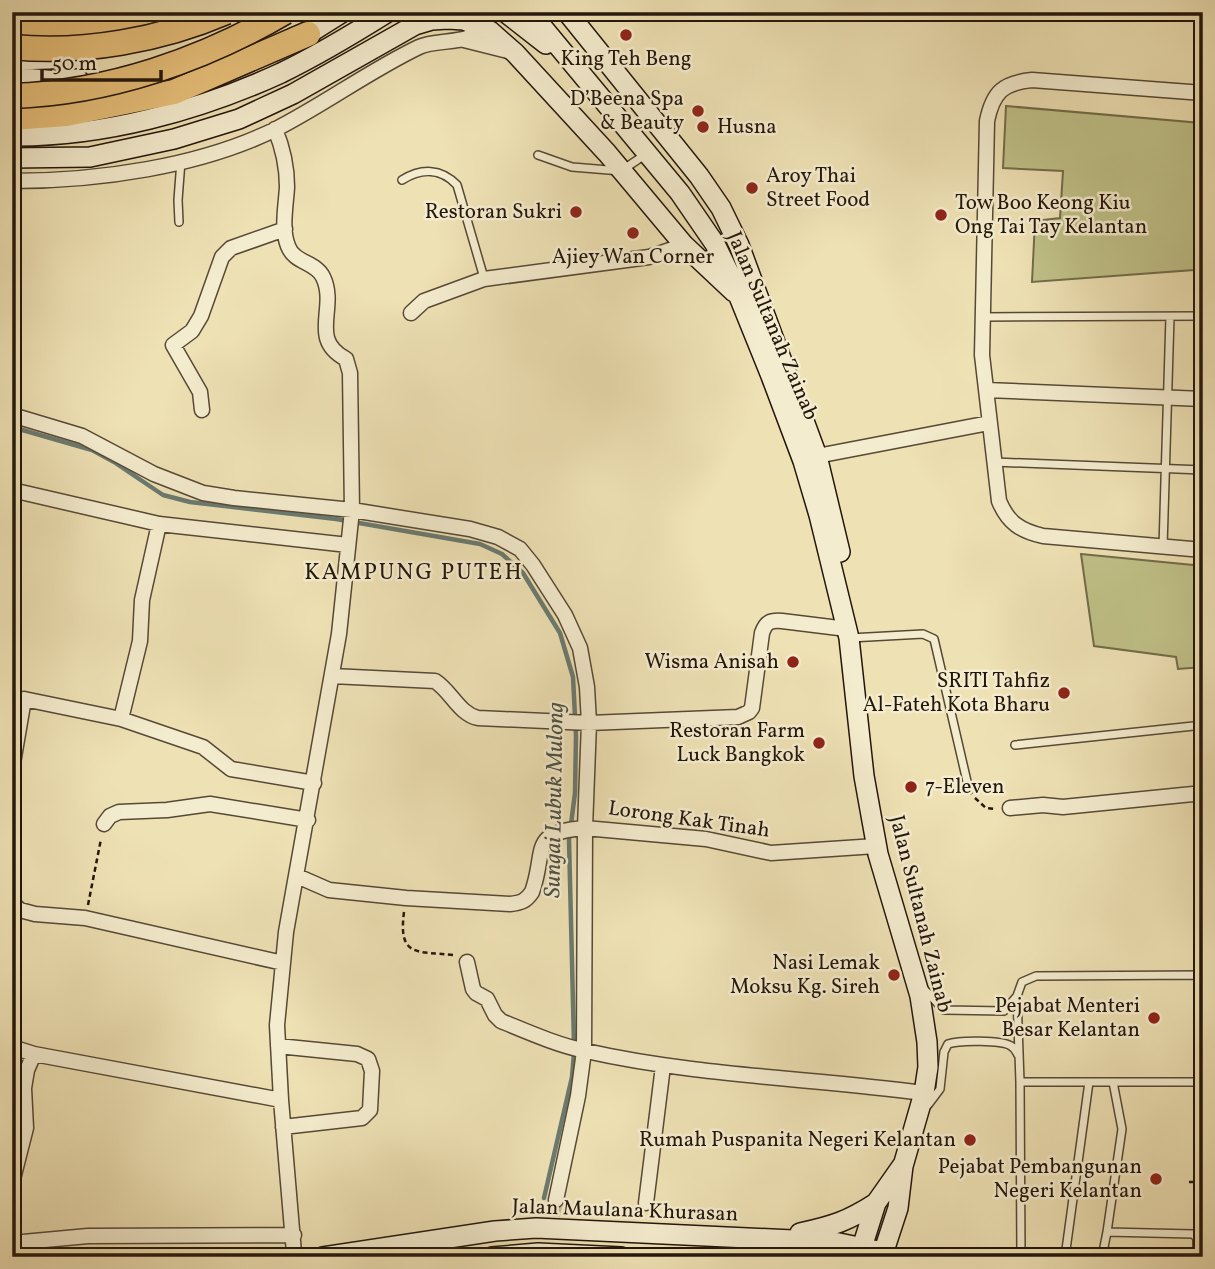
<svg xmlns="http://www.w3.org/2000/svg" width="1215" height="1269" viewBox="0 0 1215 1269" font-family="Vollkorn,serif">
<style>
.green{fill:#c0c188;stroke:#726c4a;stroke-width:2}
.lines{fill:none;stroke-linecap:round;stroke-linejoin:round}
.stream{stroke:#6a7a70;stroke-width:4.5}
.street-tunnel{stroke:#c5b892;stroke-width:14;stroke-dasharray:14 7;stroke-linecap:butt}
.lane-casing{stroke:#564936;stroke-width:10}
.street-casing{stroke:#564936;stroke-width:17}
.secondary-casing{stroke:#23160c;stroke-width:22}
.highway-casing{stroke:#23160c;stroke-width:27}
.path{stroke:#23160c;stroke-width:2.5;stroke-dasharray:5 3.5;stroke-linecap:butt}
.lane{stroke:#f4ecce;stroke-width:7}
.street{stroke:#f4ecce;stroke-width:14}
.secondary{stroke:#f4ecce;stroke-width:19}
.highway{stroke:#e7c07a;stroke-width:24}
.highway-bridge-casing{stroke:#23160c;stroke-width:27;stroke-linecap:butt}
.highway-bridge{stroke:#e7c07a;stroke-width:24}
.poi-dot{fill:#8f2418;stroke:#f4ecce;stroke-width:2.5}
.labels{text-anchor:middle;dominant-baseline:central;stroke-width:5;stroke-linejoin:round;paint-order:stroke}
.poi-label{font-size:21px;fill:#23160c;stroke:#f4ecce;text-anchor:end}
.street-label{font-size:21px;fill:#23160c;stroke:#f4ecce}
.neighbourhood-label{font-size:23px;letter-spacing:2px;fill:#23160c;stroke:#f4ecce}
.water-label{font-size:23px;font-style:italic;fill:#4d5046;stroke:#f4ecce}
</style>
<rect width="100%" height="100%" fill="#eee1b4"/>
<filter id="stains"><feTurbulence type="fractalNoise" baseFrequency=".00286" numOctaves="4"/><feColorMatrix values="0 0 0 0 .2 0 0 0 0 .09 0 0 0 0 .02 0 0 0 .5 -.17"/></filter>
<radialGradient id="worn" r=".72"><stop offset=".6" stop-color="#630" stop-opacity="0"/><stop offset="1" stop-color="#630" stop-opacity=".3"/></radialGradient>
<path class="green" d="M1006,106L1201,123L1203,233L1194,270L1032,282L1035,221L1060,218L1063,171L1003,168Z
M1081,554L1203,566V667L1178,669L1176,657L1094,646Z"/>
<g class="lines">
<path class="stream" d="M12,427L92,450L114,462L163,495L190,502L336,519L480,544L502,554L523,573L560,633L573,677L576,736L575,793L569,840L574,1044
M544,1198L572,1077L574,1053"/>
<path class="street-tunnel" d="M544,1257L556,1200"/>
<g class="lane-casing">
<path id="lane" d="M538,155L572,167L621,171L646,154
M402,180C421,168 441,168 457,185L484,278
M179,222L178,200L181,161
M983,317L1203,316
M994,462L1203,470
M1163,547L1170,317
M850,638L923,634L934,639L969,790
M1015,745L1203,725
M1202,975V1015
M923,988L944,1010L1004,1011L1017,996
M1020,1082H1203
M1202,1082V1039
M928,1105L940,1089L944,1052L948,1044C959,1040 1002,1040 1011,1046C1015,1048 1016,1051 1018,1055
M1107,1232L1122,1129L1113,1082
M1021,1257L1020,1082L1017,996L1022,982L1036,976L1203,975
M1065,1257L1089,1082
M1102,1257L1107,1232L1193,1234L1197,1238V1257"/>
</g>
<g class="street-casing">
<path id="street" d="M464,40L512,52
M1203,93L1032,80C1003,83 993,92 987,121L982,355L999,501C1008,523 1021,531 1043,536L1203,550
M275,129C283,148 287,167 287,187C286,205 281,229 288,246C294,263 316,262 323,277C338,308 308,339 346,359L350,373L352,510L339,634L286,932L277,1025L281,1100L294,1253
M12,181C97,181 199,167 276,129C325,104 369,71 419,47C438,38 474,46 480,26
M411,313L424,301L484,279L649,257L684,245
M986,390L1203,399
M202,410L200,392L173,345L192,331L201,316L222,257L231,248L285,229
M12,415L82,436L154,474L203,493L234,498L352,510L470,529L498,537L520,549L533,565L565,615L580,648L587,687L589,723L585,828L584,1051L578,1096L556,1200
M817,456L989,423
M12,490L159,524L348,545
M332,676L435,681C451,691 459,714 478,718L589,723L738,717L749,712L752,708L762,633C766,622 770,620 782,621L847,629
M121,719L140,641L142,600L159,524
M12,769L24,699L121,719L203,747L231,769L314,783
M1010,808L1043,805L1063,807L1203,793
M104,824L110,816L119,812L167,810L210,804L308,820
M297,876L329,890L406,898L510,904C521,903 526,901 532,892C547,850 528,832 585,828L706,839L771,853L876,846
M12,903L20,910L35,914L85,918L283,963
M467,962L473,989L476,993L487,999L495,1015L501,1021C528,1032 557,1045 586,1051C697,1076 811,1078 924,1093
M278,1046L357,1054L368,1059L372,1071L370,1110L362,1118L283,1127
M12,1047L34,1054L281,1100
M12,1183L26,1128L24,1088L27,1070L34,1054
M646,1203L663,1066
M12,1243L88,1236L294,1235"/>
</g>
<g class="secondary-casing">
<path id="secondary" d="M505,12L546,44
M530,12L680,193L715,244L731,277L771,376L803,461L819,515L849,638L864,776L878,854L920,996L927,1042L928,1067L924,1093L903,1166L898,1208L882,1257
M567,12L699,176L721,208L739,245L817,456L840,552
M295,37L308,34L343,12
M12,60L50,59
M12,77L58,81L78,79
M12,136C103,137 198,111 281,73C318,55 353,34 388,12
M12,158L90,157L174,139L239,119L293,94L415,25L432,20L448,19L464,20L490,31L515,53L607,153L684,245L734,292
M800,1233C833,1226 848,1221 876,1203
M323,1257L495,1231L536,1228L834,1242L883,1252
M492,1257L538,1253L621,1257
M859,1257L876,1203L902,1166"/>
</g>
<g class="highway-casing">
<path id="highway" d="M12,29L89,26L148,12
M12,118L66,114L174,92L308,34"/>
</g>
<path class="path" d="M975,798L986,808L996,809
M88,905L101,839
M404,912C398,958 417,951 454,955
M1189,1182H1203"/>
<use href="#lane" class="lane"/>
<use href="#street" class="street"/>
<use href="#secondary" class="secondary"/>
<use href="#highway" class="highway"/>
<g class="highway-bridge-casing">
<path id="highway-bridge" d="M12,47C83,54 161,40 226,12
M12,96C108,93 203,60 285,12"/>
</g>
<use href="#highway-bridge" class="highway-bridge"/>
</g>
<g class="poi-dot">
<circle cx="626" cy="35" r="7"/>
<circle cx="698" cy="111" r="7"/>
<circle cx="703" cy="127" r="7"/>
<circle cx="752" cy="188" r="7"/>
<circle cx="576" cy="212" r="7"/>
<circle cx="941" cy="215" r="7"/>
<circle cx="633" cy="233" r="7"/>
<circle cx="793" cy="662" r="7"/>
<circle cx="1064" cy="693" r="7"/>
<circle cx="819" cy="743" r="7"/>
<circle cx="911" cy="787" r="7"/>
<circle cx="894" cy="975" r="7"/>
<circle cx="1154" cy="1018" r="7"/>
<circle cx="970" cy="1140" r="7"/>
<circle cx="1156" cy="1179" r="7"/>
</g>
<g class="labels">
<g class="poi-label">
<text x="626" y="59" text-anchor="middle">King Teh Beng</text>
<text x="684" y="99">D’Beena Spa<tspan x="684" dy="24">&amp; Beauty</tspan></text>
<text x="717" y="127" text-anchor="start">Husna</text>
<text x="766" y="176" text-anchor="start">Aroy Thai<tspan x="766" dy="24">Street Food</tspan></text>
<text x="955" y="203" text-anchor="start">Tow Boo Keong Kiu<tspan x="955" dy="24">Ong Tai Tay Kelantan</tspan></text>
<text x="562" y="212">Restoran Sukri</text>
<text x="633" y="257" text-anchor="middle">Ajiey Wan Corner</text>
<text x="779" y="662">Wisma Anisah</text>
<text x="1050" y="681">SRITI Tahfiz<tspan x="1050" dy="24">Al-Fateh Kota Bharu</tspan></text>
<text x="805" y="731">Restoran Farm<tspan x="805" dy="24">Luck Bangkok</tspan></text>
<text x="925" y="787" text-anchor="start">7-Eleven</text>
<text x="880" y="963">Nasi Lemak<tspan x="880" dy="24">Moksu Kg. Sireh</tspan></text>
<text x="1140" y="1006">Pejabat Menteri<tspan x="1140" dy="24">Besar Kelantan</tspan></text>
<text x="956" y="1140">Rumah Puspanita Negeri Kelantan</text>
<text x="1142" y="1167">Pejabat Pembangunan<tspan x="1142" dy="24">Negeri Kelantan</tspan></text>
</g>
<g class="street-label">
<text transform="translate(772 326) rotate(67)">Jalan Sultanah Zainab</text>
<text transform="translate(689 820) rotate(8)">Lorong Kak Tinah</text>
<text transform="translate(920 914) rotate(76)">Jalan Sultanah Zainab</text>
<text transform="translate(625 1211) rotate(2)">Jalan Maulana Khurasan</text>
</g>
<g class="neighbourhood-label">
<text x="414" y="573">KAMPUNG PUTEH</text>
</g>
<g class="water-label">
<text transform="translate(555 800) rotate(-89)">Sungai Lubuk Mulong</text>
</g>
</g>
<rect width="1215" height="1269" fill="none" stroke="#eee1b4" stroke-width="42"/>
<rect x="14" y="14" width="1187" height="1241" fill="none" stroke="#23160c" stroke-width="3.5"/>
<rect x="21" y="21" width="1173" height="1227" fill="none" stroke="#23160c" stroke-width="2"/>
<path d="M42 70v10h119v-10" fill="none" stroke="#23160c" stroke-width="3.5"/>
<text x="52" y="70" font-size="21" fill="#23160c" stroke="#f4ecce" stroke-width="5" paint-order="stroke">50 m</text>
<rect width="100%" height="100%" filter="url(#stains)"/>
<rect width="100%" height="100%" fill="url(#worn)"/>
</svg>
